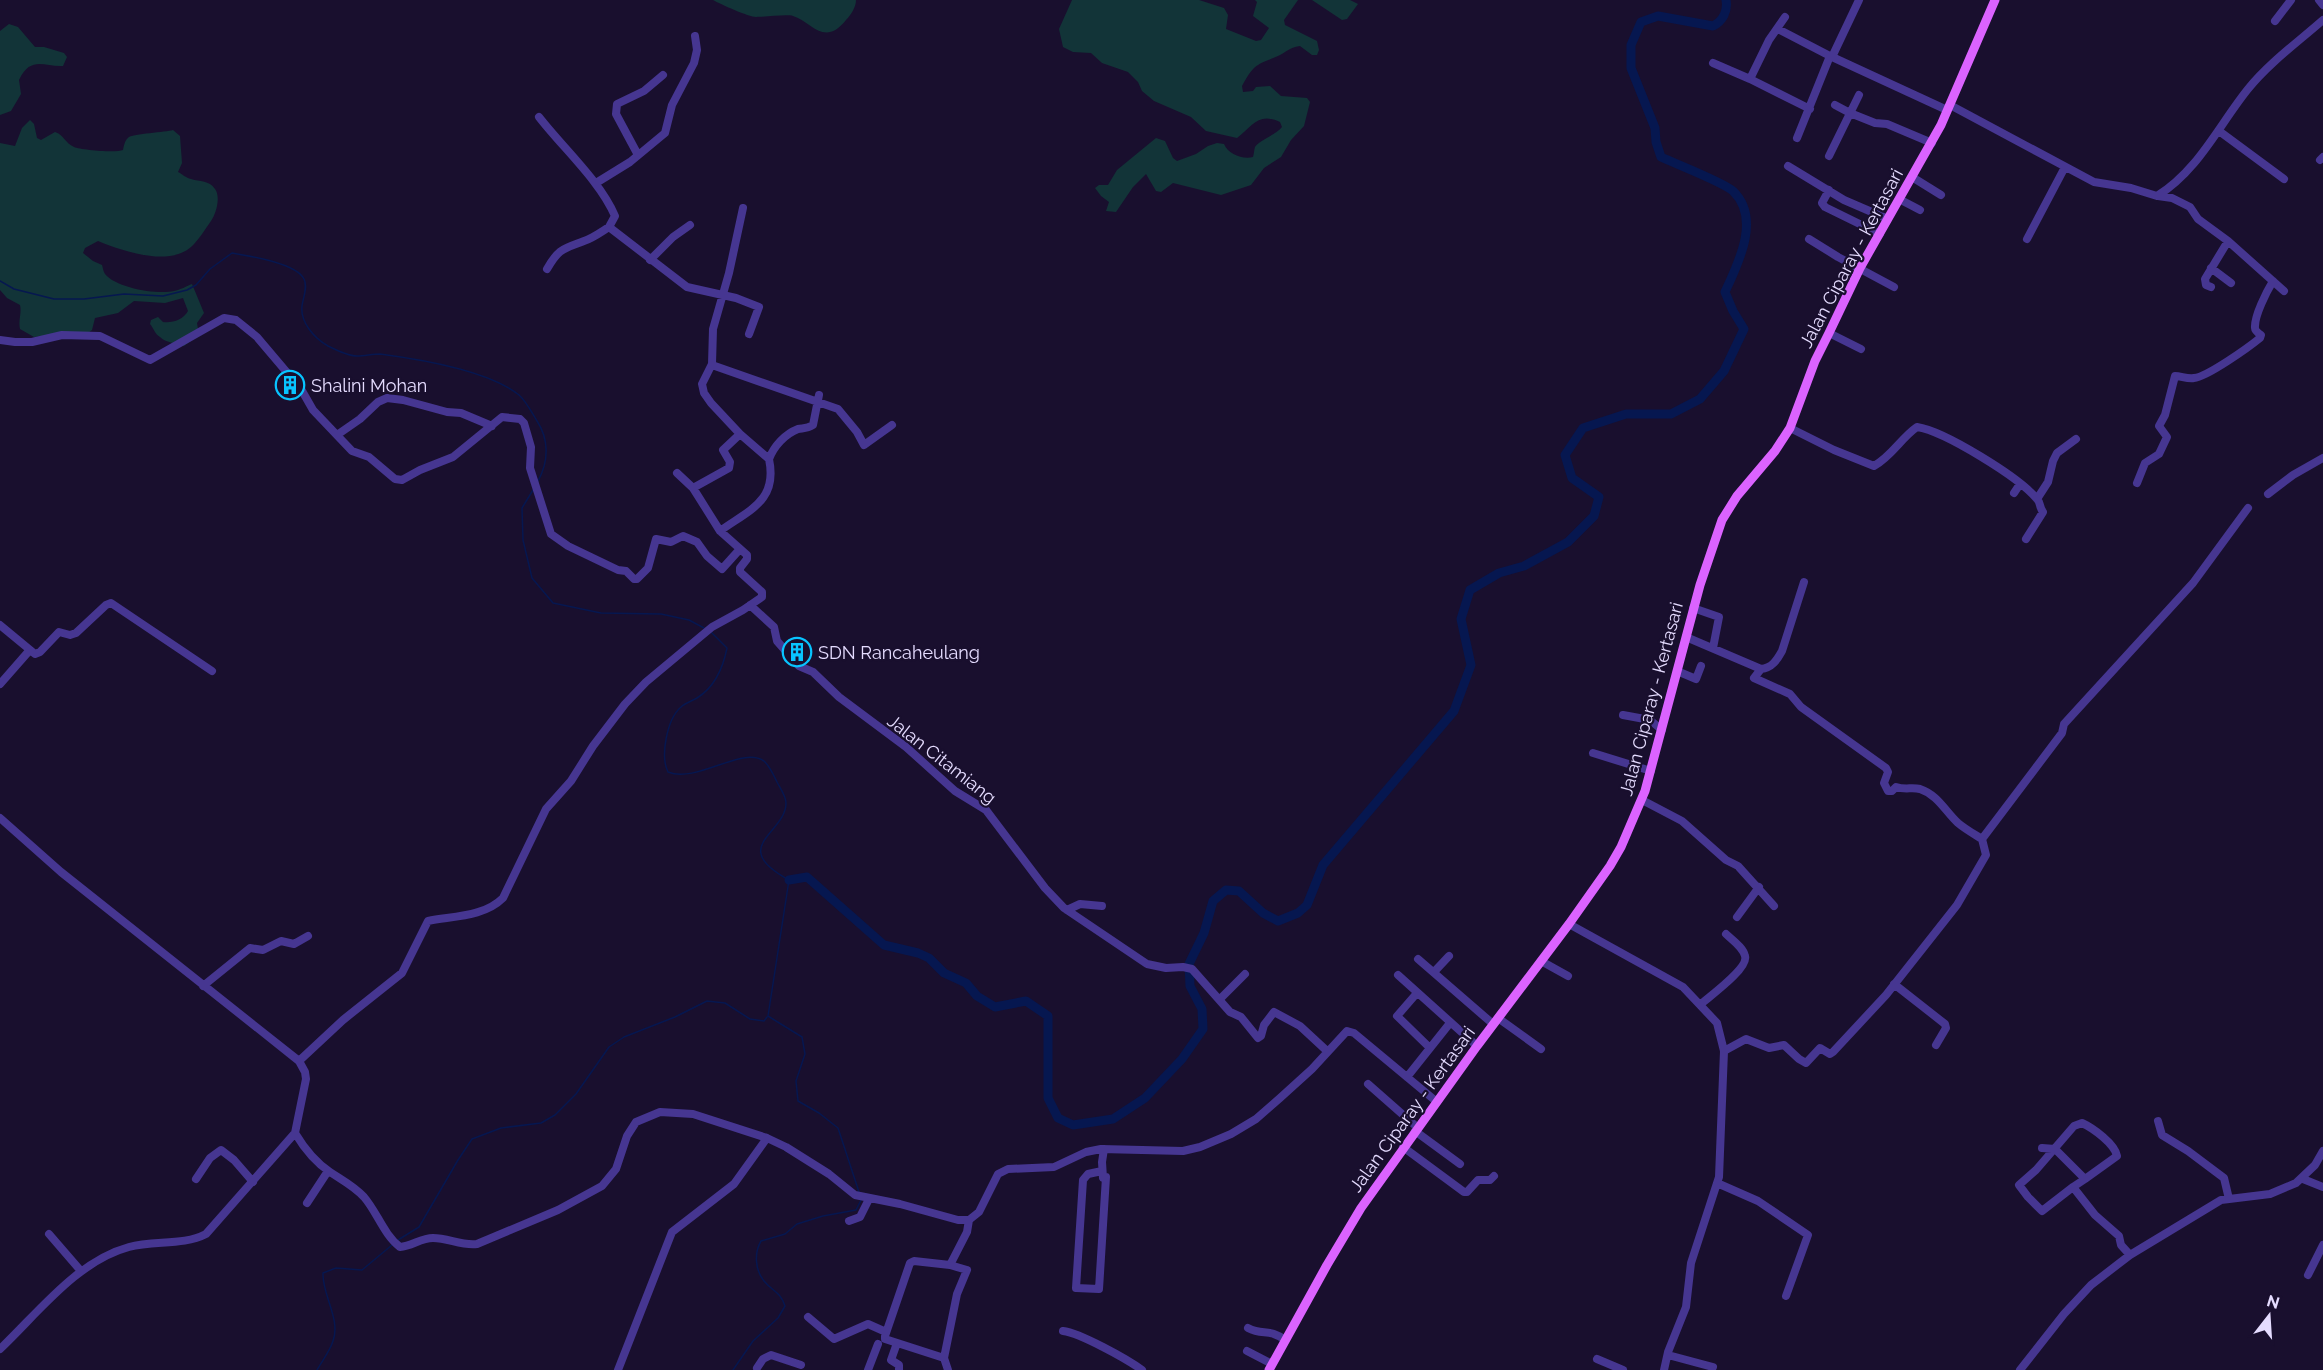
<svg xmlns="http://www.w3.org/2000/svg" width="2323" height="1370" viewBox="0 0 2323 1370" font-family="Raleway,sans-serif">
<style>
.green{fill:#123438}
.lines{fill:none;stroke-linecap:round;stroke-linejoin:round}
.stream{stroke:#061750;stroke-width:1.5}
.river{stroke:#061750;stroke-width:9}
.minor{stroke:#463691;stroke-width:8}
.major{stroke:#db63ff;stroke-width:9}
.labels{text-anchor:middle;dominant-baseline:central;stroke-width:4.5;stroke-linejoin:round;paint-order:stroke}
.street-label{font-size:18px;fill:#e5dcff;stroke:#190f2e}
.poi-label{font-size:18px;fill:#e5dcff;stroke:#190f2e;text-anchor:start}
</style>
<rect width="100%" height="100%" fill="#190f2e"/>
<path class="green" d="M713,0H856C856,7 851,15 846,20C824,48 811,21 793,16C787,14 765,17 756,17C749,17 720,4 713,0Z
M1072,0H1199L1224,8L1228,15L1226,29L1256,41L1261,40L1269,28L1253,16L1257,2L1255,0H1298L1284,20L1285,25L1317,41L1319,50L1317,55H1312L1300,46C1288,48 1287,52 1278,56C1256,65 1254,64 1242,86L1243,92L1253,91L1256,87L1270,86L1281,96L1307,98L1310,102L1304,126L1291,140L1281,157L1264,168L1251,185L1221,195L1173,183L1161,192L1156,191L1146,174L1133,187L1116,212L1106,211L1109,202L1101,196L1095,188L1099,185H1108L1117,170L1156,138L1165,141L1173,158L1177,161L1196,154L1208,146L1217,143L1224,144C1228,154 1243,160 1253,157C1254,154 1254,150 1255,147C1259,140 1276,135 1282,127L1280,122C1258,112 1253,126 1237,138L1206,131L1191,117L1154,101L1142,91L1138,82L1128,72L1102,63L1091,53L1073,52L1063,47L1059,29Z
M1312,0H1350L1358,4L1347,19L1342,20Z
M9,24L18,27L35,47H44L64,53L67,57L63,66C44,67 31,55 19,80L21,94L11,111L0,115V31Z
M30,120L34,124L37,138L41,140L55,132C64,135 65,143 74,147C81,150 116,153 123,150C124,145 125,140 129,137C133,134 166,132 173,130L180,136L182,163L178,172C182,174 186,178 191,179C200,182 209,180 215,189C221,197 216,214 211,221C205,229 199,240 191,247C168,267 123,251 98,241L85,248L83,253L93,261L102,265C103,268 103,271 105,274C116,288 158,295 174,291C180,290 187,286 192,284L204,313L197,323L199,335L184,346C176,342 167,344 160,337C155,334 154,329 150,324L151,320L158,317L163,322C173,323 183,320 188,311L183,298L165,303L134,301L118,313L95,318L92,330L88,333L34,337L20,329C18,320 22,313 20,305L7,298L0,290V143L15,146L22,128Z"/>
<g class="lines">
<path class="stream" d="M0,281L14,289L54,299H84L124,294L163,296L187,290L196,285L210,269L232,253C249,256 296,263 304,279C308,287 303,298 302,306C300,322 314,338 328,346C336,350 348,356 357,356C365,356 372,354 380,354C418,359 488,370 519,395C526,401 532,413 537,421C549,439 549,461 538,481
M533,490L522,508L523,540L532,578L553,603L601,613L661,614L689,620L704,628
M711,632L727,648C723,668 715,687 697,698C692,701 685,703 681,707C667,719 660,756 668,772C697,784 745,744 765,762C770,767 774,776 777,782C780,788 786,796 786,803C786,834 727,846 789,880L768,1016L802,1037L805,1054L796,1081L798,1101L819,1113L838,1128L859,1192
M398,1240L419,1227L458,1160L472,1139L501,1128L541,1123L555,1115L576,1094L609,1047L624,1037L675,1017L707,1001L725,1003L750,1019L764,1021L767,1017
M317,1370C322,1361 330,1351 333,1341C341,1319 322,1295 323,1273L336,1268L362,1270L392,1245
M733,1370L753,1341L778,1318L785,1306C780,1291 773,1292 764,1281C755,1270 754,1253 761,1241L785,1234L797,1224L823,1216L856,1210L861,1200"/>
<path class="river" d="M789,880L807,877L884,945L918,953L929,958L944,973L966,983L977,996L995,1007L1026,1001L1048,1016V1098L1058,1118L1073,1125L1113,1119L1145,1098L1182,1059L1203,1029L1202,1009L1190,986L1189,964L1204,933L1213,901L1226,890L1239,891L1263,913L1278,921L1298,913L1307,905L1323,865L1454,711L1471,665L1461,619L1470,590L1499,573L1524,566L1568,542L1594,516L1599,497L1572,478L1565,455L1583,428L1626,414H1671L1700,399L1724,371L1744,329L1733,311L1725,292C1739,262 1761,218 1733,191C1723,182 1676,164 1661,157L1656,142L1655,128L1631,68V45L1641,22L1658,16L1713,26C1723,21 1728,11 1726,0"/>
<path class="minor" d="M2319,0L2323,5
M2275,21L2291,0
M1778,29L1830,56L1947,110
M1832,57L1859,0
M1713,63L1750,79L1769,40L1785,17
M1750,79L1810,109
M1835,105L1850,113L1875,123L1887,124L1932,143
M1950,105L2094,182L2131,188L2157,196C2198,171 2219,125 2248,89C2269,63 2298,42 2323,20
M539,117C563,148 600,181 615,216L609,227L687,287L736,298L759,307L749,334
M2219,131L2284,179
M1797,138L1830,56
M638,155L616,114L617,104L644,91L663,75
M1829,156L1859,95
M2320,160L2323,157
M1788,166L1844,200L1888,219
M1912,177L1941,195
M596,183L630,162L665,133L672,105L694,63L697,50L695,36
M1829,190L1822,203L1825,207L1880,234
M2158,196L2172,198L2190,207L2198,219L2228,241L2284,291
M1899,199L1920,210
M1809,239L1838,257L1894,287
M2027,239L2065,167
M650,260L673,237L690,225
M2211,268L2231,283
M547,269C559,248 563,249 584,241C593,238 601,232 609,227
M2211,287L2206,285L2205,279L2228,241
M1829,333L1861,349
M0,340L15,342H32L62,335L100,336L150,360L224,318L236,320L257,337L301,389L313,410L352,451L369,457L395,479L402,480L420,470L453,457L502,417L520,419L524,423L531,447L530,468L551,534L568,546L618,570L626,571L634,579H637L648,568L656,539L671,542L683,536L697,542L707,556L722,569L740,549
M712,365L838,409L857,432L864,445L892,425
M1790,428L1834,450L1874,466C1892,456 1901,438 1917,427C1944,431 2019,477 2037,499C2041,503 2039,507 2043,512L2026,539
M740,434L711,403L704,393L702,384L712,364L713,329L729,273L743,208
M337,435L360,419L378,402L387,398L403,400L447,412L461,413L492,426
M2137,483L2145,463L2159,454L2167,437L2159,426L2165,415L2175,376C2181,376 2187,379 2194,378C2207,377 2249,347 2260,338L2261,335C2258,333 2255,331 2255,328C2254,316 2267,291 2273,281
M693,488L729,468L730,462L723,450L740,434L769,459C774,446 785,434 798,429C803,428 807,429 813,425L819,395
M2014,493L2020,484
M2268,494L2293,475L2323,458
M2037,499L2048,482L2053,461L2057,453L2076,439
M720,531C749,510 778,501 769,459
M1804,582L1782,651C1777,660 1772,668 1761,669L1754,678L1790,694L1801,707L1886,768L1888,772L1884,783L1888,791H1892L1896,787C1905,790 1912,787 1920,789C1938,795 1945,811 1958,823C1965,829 1974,834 1982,839
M750,605L774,627L777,641L799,666L813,672L839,697L906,747L955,791L986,810L1045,888L1064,908L1147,964L1166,968L1183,967L1192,969L1230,1012L1241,1017L1258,1038L1261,1036L1264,1025L1274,1012L1300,1026L1327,1051
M1693,608L1719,617L1713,648
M0,625L35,654L40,652L59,632L70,635L76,633L106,605L111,603L212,671
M1686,637L1761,669
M1677,671L1696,679L1701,666
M0,684L29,651
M1623,715L1650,720L1662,730
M1593,753L1651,771
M1642,800L1682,821L1726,860L1738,866L1774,906
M0,818L61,872L299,1061L305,1072L306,1079L295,1133C304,1148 315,1162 330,1172C342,1180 354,1186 364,1197C377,1212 384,1235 400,1247C412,1246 421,1238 433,1238C448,1238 462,1246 477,1244L558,1210L602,1186L616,1169L627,1136L636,1122L660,1112L693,1114L767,1138L786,1147L829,1174L855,1195L900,1204L958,1220H969L979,1212L998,1174L1008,1169L1054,1167L1086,1152L1101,1149L1183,1151L1200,1147L1231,1134L1256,1119L1280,1098L1312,1069L1347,1031L1354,1033L1437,1102
M1067,910L1080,904L1102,906
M1737,917L1759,887
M1569,924L1683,987L1717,1023L1724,1051L1719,1177L1691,1263L1686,1307L1668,1352L1664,1370
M1418,959L1493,1024
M1541,961L1568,976
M1434,972L1449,956
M1398,975L1477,1046
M1894,984L1945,1024L1946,1028L1936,1045
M203,986L250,948L263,950L281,941L294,944L308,936
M1417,993L1397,1016L1430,1048
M1220,999L1245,974
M1701,1004C1710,996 1749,968 1745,956C1743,947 1732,940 1726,934
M1498,1018L1541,1049
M1724,1051L1746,1039L1769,1048L1784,1045L1799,1059L1806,1063L1820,1048L1830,1054L1833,1052L1886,995L1957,905L1986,855L1982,839L2062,733L2064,724L2193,583L2248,508
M299,1061L343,1020L402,973L428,921C453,916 484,917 503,898L546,809L571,781L593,746L625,704L646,682L712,627L743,610L762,597V592L740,572V568L747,559V555L720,531L693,488L677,473
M1407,1077L1450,1023
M1368,1084L1418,1128
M2158,1121L2162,1135L2188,1151L2224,1178L2229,1199
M1415,1131L1460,1164
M1403,1147L1464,1192H1467L1478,1180H1490L1494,1176
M2042,1148L2055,1149L2085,1179L2073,1187L2095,1215L2119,1236L2121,1245L2130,1255
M1102,1171L1088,1174L1083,1180L1076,1288L1099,1289L1106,1177L1103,1178L1102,1162L1104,1149
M196,1179L210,1158L221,1150L234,1160L253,1182
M2303,1179L2323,1187
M1717,1183L1758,1201L1808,1235L1786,1296
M2073,1187L2042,1211L2028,1197L2019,1185L2036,1170L2074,1126L2082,1123C2093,1128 2115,1144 2117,1156L2085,1179
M307,1203L328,1171
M849,1221L860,1217L869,1199
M49,1234L81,1271
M2308,1275L2323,1245
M808,1317L834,1339L868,1324L886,1332
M1248,1328C1263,1336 1269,1328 1285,1340
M1063,1331C1080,1333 1127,1359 1142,1370
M897,1343L891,1360L899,1365V1370
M0,1349C38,1313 77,1261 129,1247C154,1240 183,1246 206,1234L295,1133
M1247,1351L1272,1364
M1668,1355L1713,1367
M944,1358L885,1339V1336L910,1263L914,1261L950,1265L967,1232L969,1220
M1597,1359L1623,1370
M757,1368L763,1359L771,1355L801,1365
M618,1370L672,1232L734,1184L767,1138
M868,1370L878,1344
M948,1370L944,1358L957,1294L967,1270L950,1265
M2020,1370L2064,1314L2091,1285L2130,1255L2221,1200L2270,1194L2296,1183L2315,1165L2323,1151"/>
<path class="major" d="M1269,1370L1327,1265L1361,1208L1477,1046L1569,924L1610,866L1621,847L1645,791L1700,585L1722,520L1737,496L1775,451L1790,428L1815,361L1829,333L1860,268L1941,125L1995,0"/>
</g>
<defs>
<g id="building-ring" transform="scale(1.5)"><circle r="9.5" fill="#190f2e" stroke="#08c4ff" stroke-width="1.5"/><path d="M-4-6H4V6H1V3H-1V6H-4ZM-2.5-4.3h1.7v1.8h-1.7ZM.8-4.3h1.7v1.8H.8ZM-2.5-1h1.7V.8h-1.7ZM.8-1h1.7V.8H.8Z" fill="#08c4ff"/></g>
</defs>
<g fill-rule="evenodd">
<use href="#building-ring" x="290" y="385"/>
<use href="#building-ring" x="797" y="652"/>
</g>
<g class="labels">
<g class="street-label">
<text transform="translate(1851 258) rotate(-62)">Jalan Ciparay - Kertasari</text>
<text transform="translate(1651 699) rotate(-75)">Jalan Ciparay - Kertasari</text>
<text transform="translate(942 759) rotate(38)">Jalan Citamiang</text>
<text transform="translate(1412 1109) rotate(-54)">Jalan Ciparay - Kertasari</text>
</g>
<g class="poi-label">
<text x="311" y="385">Shalini Mohan</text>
<text x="818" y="652">SDN Rancaheulang</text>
</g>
</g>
<g transform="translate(2269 1316) rotate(17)" stroke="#190f2e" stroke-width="4.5" paint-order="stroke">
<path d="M0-4.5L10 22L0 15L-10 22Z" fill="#e5dcff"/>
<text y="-9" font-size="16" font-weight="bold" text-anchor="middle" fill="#e5dcff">N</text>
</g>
</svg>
